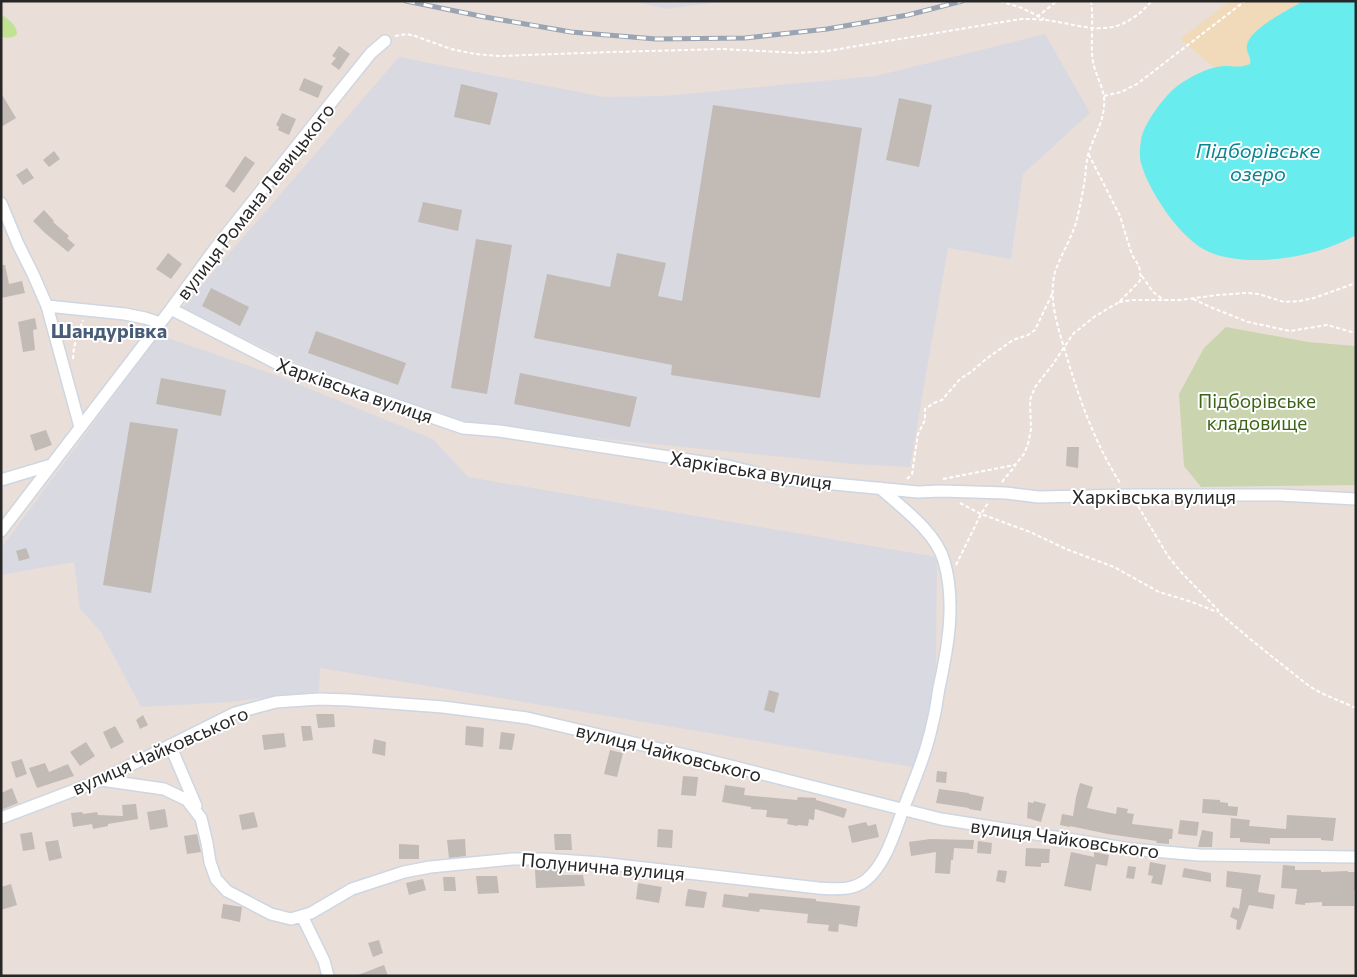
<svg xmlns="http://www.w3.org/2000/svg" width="1357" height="977" viewBox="0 0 1357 977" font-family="Commissioner,sans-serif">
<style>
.industrial{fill:#d9d9e2}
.green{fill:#c2e293}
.sand{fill:#f0daba}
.cemetery{fill:#cad4af}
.water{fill:#69ecee}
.building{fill:#c2bab4}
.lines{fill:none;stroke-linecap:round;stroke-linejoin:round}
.street-casing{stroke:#cdd6e1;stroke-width:14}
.path{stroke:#fff;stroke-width:2;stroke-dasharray:4 2.5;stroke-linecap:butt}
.street{stroke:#fff;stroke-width:11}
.rail-casing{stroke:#9ba4b2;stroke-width:5}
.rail{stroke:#fff;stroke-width:3;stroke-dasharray:9;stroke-linecap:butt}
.labels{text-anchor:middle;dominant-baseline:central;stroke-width:4;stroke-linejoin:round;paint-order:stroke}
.street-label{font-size:19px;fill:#272727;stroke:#fff}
.park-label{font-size:19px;fill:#3b6319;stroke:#fff}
.water-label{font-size:20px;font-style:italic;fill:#0c838f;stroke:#fff}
.neighbourhood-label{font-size:20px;font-weight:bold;fill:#485c77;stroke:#fff}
</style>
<rect width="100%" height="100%" fill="#eaded8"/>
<path class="industrial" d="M633,1H726L666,9Z
M1045,34L1090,113L1023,174L1011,259L948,248L910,467L854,464L465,425L285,358L182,308L399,57L604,97L664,96L876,76Z
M159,335L273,374L433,439L468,477L937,557L936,665L930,718L918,768L320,668L319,691L230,702L141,707L101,632L80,609L74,562L1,575V548Z"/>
<path class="green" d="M1,14C8,19 17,25 17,34C14,38 6,39 1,36Z"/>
<path class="sand" d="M1230,1H1303C1289,10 1250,29 1247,45C1245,52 1252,57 1251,64C1239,69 1227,66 1215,68L1180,39Z"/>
<path class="cemetery" d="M1226,327L1308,342L1355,346L1356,485L1201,487L1184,466L1179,394L1204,348Z"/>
<path class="water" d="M1303,1H1356V235C1318,257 1250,269 1209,252C1181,240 1149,192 1141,163C1139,156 1140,148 1141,140C1144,123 1163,98 1176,87C1189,77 1208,67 1224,66C1234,66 1241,68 1250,64C1252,57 1245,52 1247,45C1250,28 1289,10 1303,1Z"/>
<path class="building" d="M339,46L350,54L339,70L331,64L336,58L332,56Z
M304,78L323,86L318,98L299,90Z
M461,84L498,93L490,125L454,117Z
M1,93L16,118L1,127Z
M899,98L932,105L919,167L886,160Z
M713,105L862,128L820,398L671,375L672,365L534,338L547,274L610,287L617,253L666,263L658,296L682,301Z
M282,113L296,119L289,135L278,130L279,127L276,125Z
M54,151L60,159L49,167L43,160Z
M245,156L255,163L234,193L225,186Z
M27,168L34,178L23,185L16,175Z
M423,202L462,210L458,231L418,222Z
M44,210L54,221L53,222L69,236L67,238L75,245L68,252L45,233L33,221Z
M476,239L512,245L487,394L451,388Z
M168,253L182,264L171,279L156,269Z
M1,265H5L9,284L22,281L25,293L1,298Z
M211,288L249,307L240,326L202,306Z
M35,318L37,329L33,330L35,350L23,352L18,322Z
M316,331L406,363L398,385L308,353Z
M520,373L637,397L630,427L514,404Z
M161,378L226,390L221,416L156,404Z
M130,422L178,429L151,593L103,585Z
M46,430L52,445L35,451L30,435Z
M1067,447H1079L1078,468L1066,466Z
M26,548L30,558L19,561L16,551Z
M769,690L779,693L774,713L764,710Z
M316,714H334L335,727L318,728Z
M143,715L148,725L140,729L136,720Z
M115,726L124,742L111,749L103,732Z
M301,726H311L313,740L303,741Z
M466,726L484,728L483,747L465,745Z
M501,732L515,734L512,750L499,749Z
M284,733L286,747L264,750L262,735Z
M374,739L386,742L385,756L372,753Z
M86,742L95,756L80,766L70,752Z
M610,750L623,753L617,777L604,774Z
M22,759L27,774L16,778L11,762Z
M45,763L49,772L68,764L74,776L37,788L29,768Z
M937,771L947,772L946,783L936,782Z
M683,776L698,777L696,796L681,795Z
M1080,783L1093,787L1087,808L1116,814L1117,807L1128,809L1127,813L1134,814L1132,824L1173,829L1172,839H1169V844L1156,843L1157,841L1108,834L1070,826V827L1060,825L1062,814L1073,816L1076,797Z
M725,785L745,788L744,795L797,800L798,797L816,798V800L847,809L844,818L815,809L814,820L809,819L808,826L798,825L797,826L787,824L788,819L766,817L767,810L751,809V807L722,802Z
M12,788L18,803L1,810V793Z
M939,789L969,793V794L984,797L981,811L969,809V808L936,803Z
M1203,799L1220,800V802L1228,803V806L1238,807L1237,816L1202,813Z
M1034,801L1046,804L1041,822L1027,818L1028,802L1033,803Z
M136,804L138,819L108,824V826L93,829L92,824L73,827L71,813L82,812L83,814L97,812L98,815L123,816L122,805Z
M165,809L168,827L150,830L147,812Z
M254,812L258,827L242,830L239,815Z
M1287,815L1336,818L1333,841L1321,840V838H1270V844L1240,842V838H1230L1231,818L1250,820L1249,826L1286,829Z
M1180,820L1199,822L1197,836L1178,834Z
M866,822L868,826L876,824L879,837L852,843L848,826Z
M658,829L673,830L672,848L657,847Z
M1202,830L1213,832L1212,847H1198Z
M32,832L35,849L23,851L20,834Z
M197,834L201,852L187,854L184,836Z
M554,834H571L572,850H555Z
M465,839L466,856L449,858L447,840Z
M930,839L974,840L973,849L954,848L953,860H951L950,874L935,873L936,852L911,856L909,842Z
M58,840L62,858L49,861L45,842Z
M978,841L992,843L991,854L977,853Z
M399,844L419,845V859H399Z
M1026,848L1050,849L1049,863H1041V867L1025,866Z
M1071,852L1094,857V852L1109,855L1107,866L1096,864L1091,891L1064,886Z
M1150,862L1166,865L1162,885L1151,883L1153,876L1148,875Z
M1283,865L1295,866V870H1321V872L1348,871V872H1356V889L1354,890V906H1322V902L1305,903V905L1295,904L1297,889L1281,888Z
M1128,866L1136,867L1134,879L1126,878Z
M1184,868L1211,873V882L1182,877Z
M558,869L559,875H583L585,886L536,888L535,870Z
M998,870L1007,871L1005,883L996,881Z
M1227,871L1261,875L1258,892L1275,895L1273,909L1249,905L1240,930L1236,929L1237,920L1230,917L1233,907L1239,909L1242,889L1226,887Z
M476,876H497L499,893L478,894Z
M443,877H455L456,891H444Z
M423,879L426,890L409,895L406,883Z
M638,883L662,887L659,903L636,899Z
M11,884L17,905L1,910V887Z
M688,889L707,892L704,908L685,906Z
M749,893L816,899V901L860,906L857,927L839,924L838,932L828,931L829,925L807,923L808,914L760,909L759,912L722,907L724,894L748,897Z
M223,904L242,907L240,922L221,918Z
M379,940L383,953L373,957L368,943Z
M384,965L388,976H358V975Z"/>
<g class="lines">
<g class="street-casing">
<path id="street" d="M1,203L18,244L33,274L47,306L80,427
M47,306L125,314L145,318L160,323
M171,309L280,365L463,428L499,431L728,466L781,479L918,492L941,491L1006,493L1039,497L1130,495H1279L1356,499
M1,480L51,465
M1,531L171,309L214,250L342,89L371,53L385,41
M170,745L196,806
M101,780L164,789L187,800L201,818L207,843L210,862L216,879L227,891L271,914L291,919L311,913L352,889L404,872L430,867L512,859H545L601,863L818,888C834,889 853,891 866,880C886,864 895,831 904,807C915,779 927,751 933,721C936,710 937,699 939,688C948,647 956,602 944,561C936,532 901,507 880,488
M1,818L101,780L235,713L276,702L319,699L349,700L443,707L527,718L707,760L941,819L1131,849L1199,855L1356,857
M302,916L324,961L328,976"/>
</g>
<path class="path" d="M1000,1L1022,8L1044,19
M1091,1C1094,21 1090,42 1093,62C1096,77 1106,91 1104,106C1103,123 1094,136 1089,152C1086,160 1086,170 1085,178C1083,192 1080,206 1077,219C1072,238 1061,254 1055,272C1048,299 1058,328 1066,354C1079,399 1095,443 1120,483
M1037,17L1057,1
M395,36L407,34L415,36L451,49L475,54L500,56L612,52L722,49L799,53L827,51L1021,19C1031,19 1042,19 1052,21C1079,25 1106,36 1131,19C1139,15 1145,8 1152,1
M1104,96L1121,92L1137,84L1245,1
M1142,276L1153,292L1164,300
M1193,299L1215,309L1248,322L1290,331L1327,325L1352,332H1356
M1119,302L1133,300H1181L1217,295L1247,293L1259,294L1284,302L1300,301L1314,298L1356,283
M73,359L74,347L83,320
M907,479L912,474L918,434L925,420V409L934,403L942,400L960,379L971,372L986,359L1013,340L1028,335L1035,330L1052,294
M943,479L1015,465L1024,454L1028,444L1031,429L1030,400L1035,387L1053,364L1073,334L1094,317L1119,302L1139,282L1141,278L1139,266L1132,255L1120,216L1088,153
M1002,482L1015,466
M960,503L981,514L1030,532L1066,549L1114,567L1159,592L1192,602L1217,612
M1138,506L1168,556L1180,571L1218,610V612L1255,643L1309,686L1321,693L1356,708
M956,565L981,514L988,503"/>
<use href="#street" class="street"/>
<g class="rail-casing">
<path id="rail" d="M406,1L485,17L571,32L656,39L745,38L827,29L908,15L962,1"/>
</g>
<use href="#rail" class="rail"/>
</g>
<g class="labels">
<g class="street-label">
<text transform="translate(255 201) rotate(-52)">вулиця Романа Левицького</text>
<text transform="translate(355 390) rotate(19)">Харківська вулиця</text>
<text transform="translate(751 470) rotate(9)">Харківська вулиця</text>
<text x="1154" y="496">Харківська вулиця</text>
<text transform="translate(160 750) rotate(-24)">вулиця Чайковського</text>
<text transform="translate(669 752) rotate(14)">вулиця Чайковського</text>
<text transform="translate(1065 838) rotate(8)">вулиця Чайковського</text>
<text transform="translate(603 866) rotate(5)">Полунична вулиця</text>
</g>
<g class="park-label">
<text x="1257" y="400">Підборівське<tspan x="1257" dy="22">кладовище</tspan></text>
</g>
<g class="water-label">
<text x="1258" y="150">Підборівське<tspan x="1258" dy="23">озеро</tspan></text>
</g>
<g class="neighbourhood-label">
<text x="109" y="330">Шандурівка</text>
</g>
</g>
<rect width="1357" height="977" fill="none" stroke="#272727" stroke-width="5"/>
</svg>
